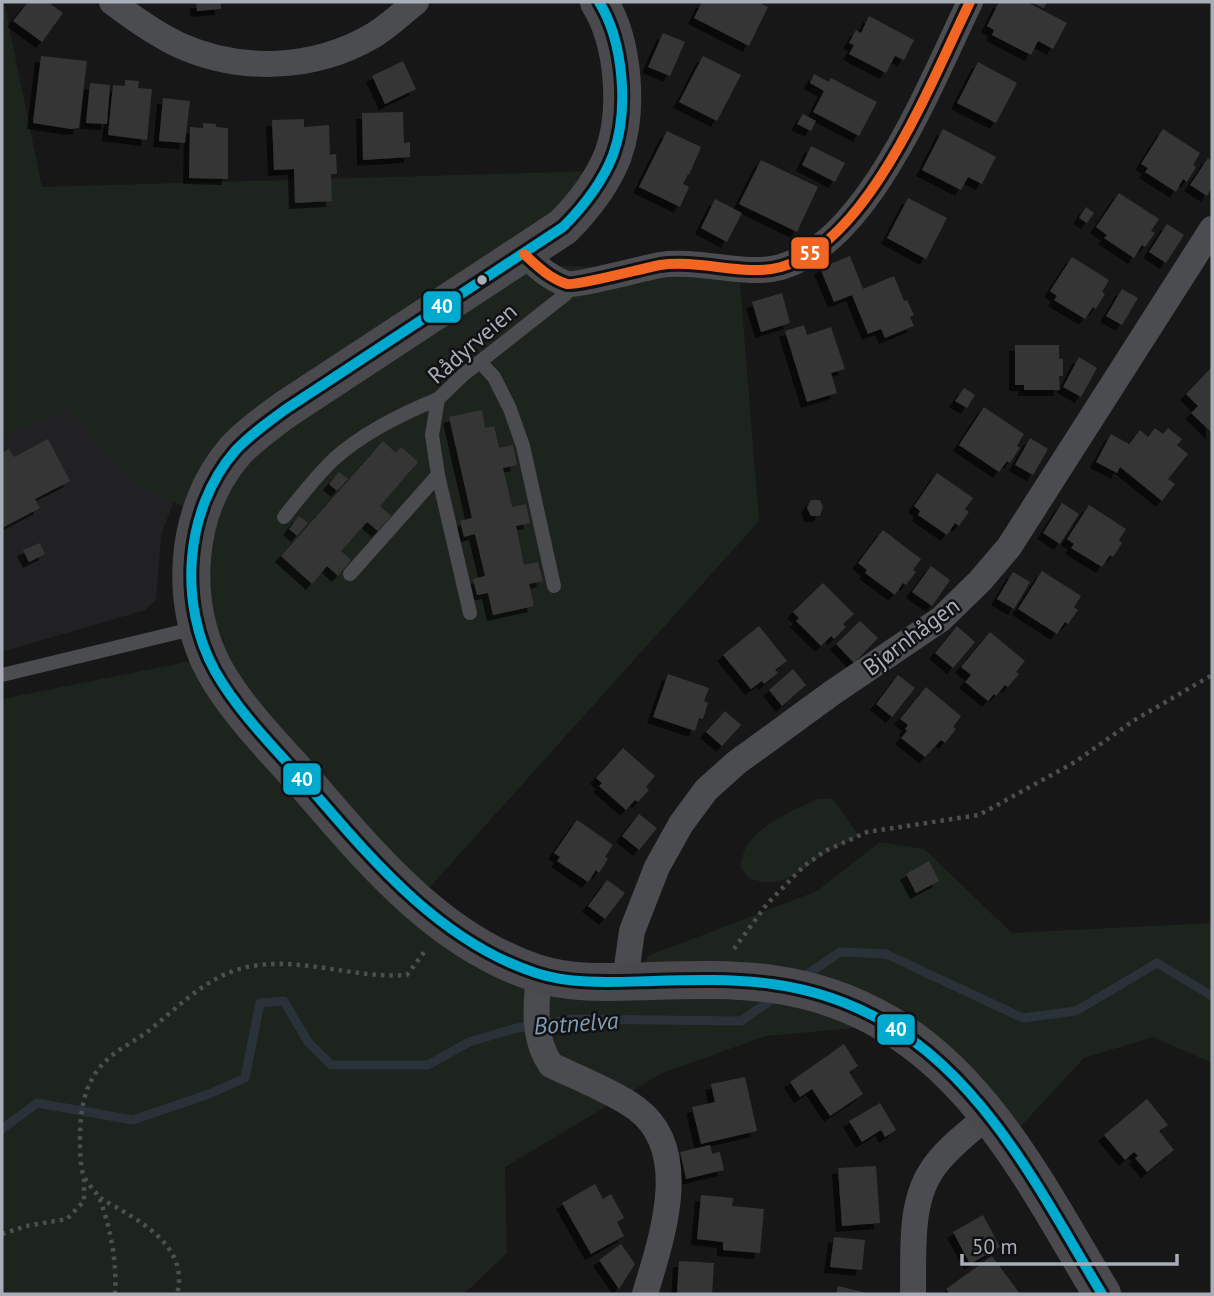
<svg xmlns="http://www.w3.org/2000/svg" width="1214" height="1296" viewBox="0 0 1214 1296" font-family="'PT Sans',sans-serif">
<style>
.built{fill:#212123}
.green{fill:#1d241e}
.lines{fill:none;stroke-linecap:round;stroke-linejoin:round}
.stream{stroke:#2a3239;stroke-width:9}
.building{fill:#353536;filter:url(#shadow)}
.path{stroke:#4d4e52;stroke-width:4.5;stroke-dasharray:3.5 5;stroke-linecap:butt}
.lane{stroke:#4b4c50;stroke-width:14}
.street{stroke:#4b4c50;stroke-width:26}
.secondary{stroke:#4a4a4e;stroke-width:38}
.bus-1-casing{stroke:#111113;stroke-width:16}
.bus-2-casing{stroke:#111113;stroke-width:16}
.bus-1{stroke:#00a9ce;stroke-width:10}
.bus-2{stroke:#f26522;stroke-width:10}
.bus-dot{fill:#a8adb8;stroke:#111113;stroke-width:2.5}
.labels{text-anchor:middle;dominant-baseline:central;stroke-width:5;stroke-linejoin:round;paint-order:stroke}
.street-label{font-size:23px;fill:#a8adb8;stroke:#111113}
.water-label{font-size:24px;font-style:italic;fill:#7f9bb3;stroke:#111113}
.line-badge{stroke:#111113;stroke-width:2.5}
.badge-label{font-size:19px;text-anchor:middle;font-weight:bold;fill:#fff}
</style>
<defs>
<filter id="shadow"><feDropShadow dx="-6" dy="6" stdDeviation="0" flood-color="#0009"/></filter>
</defs>
<rect width="100%" height="100%" fill="#171717"/>
<path class="built" d="M57,378L177,493L161,535L156,600L145,610L2,652V395Z"/>
<path class="green" d="M2,2H4L42,187L598,171L498,264L739,271L759,521L429,888L538,972L642,969L648,956L817,891L880,842L924,849L1012,933L1212,923V1063L1153,1037L1084,1058L1010,1138L876,1026L766,1036L662,1073L505,1167L507,1253L464,1294H2V699L197,660L201,515L132,482L68,409L2,437Z
M819,799H833L859,836C849,841 838,845 829,851C803,868 783,892 749,878L740,867C742,859 743,852 747,845C760,825 797,807 819,799Z"/>
<g class="lines">
<path class="stream" d="M803,977L840,952L886,954L1023,1018L1076,1011L1157,963L1212,996
M2,1129L37,1103L133,1120L209,1094L245,1078L260,1003L284,1001L308,1042L331,1065H428L469,1042L517,1028L573,1019L741,1021L774,998"/>
</g>
<path class="building" d="M28,2H48L63,13L42,42L13,21Z
M196,2H221V9L197,11Z
M702,2H758L768,7L749,46L694,18Z
M999,2H1027L1067,23L1053,49L1038,41L1031,55L992,35L994,30L987,26Z
M1031,2H1047L1044,8Z
M869,16L914,40L904,60L895,56L886,73L849,54L854,45L849,43L856,30L861,33Z
M663,33L685,42L670,76L648,67Z
M41,56L87,61L79,128L71,129L33,123Z
M703,56L741,75L717,121L679,102Z
M403,61L416,89L385,104L372,76Z
M978,62L1017,83L996,123L957,103Z
M814,74L829,82L831,78L877,102L859,136L813,112L824,91L810,83Z
M125,80L139,81L138,88L152,89L147,140L108,135L113,85L125,86Z
M90,83L110,85L107,124L86,123Z
M163,98L190,101L185,143L159,141Z
M403,112L404,143L410,142V157L363,160L362,113Z
M803,114L816,121L811,131L797,124Z
M304,119V127L329,125L330,155L336,154L337,174H331L332,201L295,203L294,169L274,170L272,120Z
M203,123L216,124V127L228,128V179L189,178L190,127L203,128Z
M943,129L996,157L982,184L968,177L961,190L922,170Z
M1163,129L1200,153L1193,165L1196,167L1187,182L1183,179L1176,192L1145,172L1148,168L1141,164Z
M667,131L701,147L689,175L688,174L683,184L689,187L680,207L639,187Z
M811,146L845,163L835,182L802,165Z
M1208,158L1212,161V187L1207,196L1190,185Z
M761,160L818,187L797,232L739,204Z
M1119,193L1159,219L1151,231L1155,233L1145,247L1142,245L1134,258L1104,238L1107,235L1096,227Z
M908,198L947,218L926,259L887,238Z
M715,199L742,213L727,242L701,228Z
M1086,207L1094,213L1087,223L1079,218Z
M1167,224L1184,235L1166,263L1149,252Z
M850,256L863,289L894,276L904,301L907,300L914,315L910,317L914,326L885,338L881,329L868,334L852,295L834,302L820,268Z
M1072,257L1109,280L1102,292L1105,294L1096,309L1093,307L1085,319L1054,300L1057,296L1050,291Z
M1122,289L1138,298L1122,325L1106,316Z
M782,293L790,323L761,332L752,302Z
M804,325L807,335L831,327L845,369L831,373L837,393L807,402L785,331Z
M1015,345H1059V358L1063,359V376H1059L1060,390H1024V385H1015Z
M1079,357L1097,368L1081,397L1063,387Z
M1211,368L1212,370V433L1191,413L1198,406L1186,394Z
M964,388L975,395L967,408L955,401Z
M984,407L1024,434L1017,446L1020,448L1010,463L1007,461L999,472L959,445Z
M482,410L485,428L494,426L499,448L513,445L517,465L503,468L512,507L526,504L530,523L516,526L524,565L538,562L543,581L529,584L534,606L493,615L488,593L477,595L473,579L485,576L475,534L464,537L460,521L472,518L449,417Z
M1155,428L1163,434L1168,428L1182,439L1177,445L1188,454L1168,479L1175,484L1162,501L1120,467L1117,473L1096,462L1111,434L1129,444L1140,430L1148,437Z
M1030,438L1048,449L1033,475L1015,465Z
M48,439L70,481L35,499L40,508L2,528V453L9,449L14,457Z
M383,441L396,453L401,447L418,462L380,506L391,516L378,531L367,522L341,551L351,560L338,576L327,566L312,584L281,556Z
M339,472L348,479L337,491L329,484Z
M937,473L973,498L965,509L969,512L959,526L955,523L947,535L918,515L920,511L914,506Z
M811,500H820L823,507L820,516H811L807,508Z
M1062,503L1079,514L1060,544L1043,533Z
M1089,505L1126,529L1119,540L1122,543L1113,557L1110,555L1102,567L1071,548L1074,544L1067,539Z
M299,516L308,523L297,536L289,529Z
M883,530L921,559L913,570L916,572L906,585L903,583L895,595L865,573L867,570L858,563Z
M40,543L45,554L29,562L23,550Z
M931,566L950,580L932,606L912,592Z
M1042,571L1081,596L1074,607L1078,610L1068,624L1065,622L1057,634L1018,609Z
M1013,572L1030,582L1014,609L997,599Z
M823,583L854,614L843,624L846,627L834,639L831,636L821,646L796,621L799,618L793,612Z
M860,621L878,638L854,663L836,644Z
M759,626L787,661L775,670L778,673L764,684L762,681L751,689L723,655Z
M957,626L975,642L953,668L935,653Z
M990,632L1025,661L1016,672L1019,674L1008,687L1005,685L996,696L994,694L988,701L965,682L971,675L961,667Z
M793,669L806,685L782,706L769,690Z
M668,674L709,688L704,701L708,703L703,719L699,718L695,731L653,717Z
M898,675L915,688L892,717L876,704Z
M926,687L961,716L953,727L956,729L945,743L941,740L925,757L901,738L907,731L905,729L908,725L900,719Z
M725,711L741,725L722,746L706,732Z
M623,748L655,776L646,787L649,790L638,802L635,800L626,810L599,786L602,783L596,778Z
M639,814L657,828L639,850L622,836Z
M577,820L613,845L605,857L608,859L599,873L596,870L588,882L557,861L560,857L554,853Z
M929,861L939,881L916,893L906,874Z
M607,880L625,893L605,919L588,906Z
M844,1044L858,1066L849,1072L863,1094L830,1116L812,1089L800,1097L790,1082Z
M745,1077L757,1131L701,1144L692,1107L715,1102L711,1084Z
M1147,1099L1168,1125L1159,1131L1174,1150L1147,1172L1135,1158L1138,1156L1134,1152L1125,1160L1104,1135Z
M880,1103L896,1130L885,1137L881,1130L862,1142L849,1121Z
M710,1145L712,1154L720,1152L724,1170L686,1179L680,1152Z
M876,1166L880,1223L842,1226L838,1168Z
M595,1184L603,1199L611,1194L624,1218L617,1222L624,1236L591,1254L562,1203Z
M701,1195L733,1198L732,1206L764,1209L760,1253L723,1250V1242L697,1239Z
M983,1215L1000,1247L970,1264L953,1232Z
M834,1237L865,1240L862,1270L830,1267Z
M621,1244L635,1264L619,1289L599,1260Z
M992,1256L1020,1294H950L946,1289Z
M679,1261L714,1263L712,1294H679L677,1292Z
M838,1286L867,1293V1294H836Z"/>
<g class="lines">
<path class="path" d="M734,949L767,904L804,866L825,851L867,832L979,815L1075,762L1133,721L1212,675
M100,1198C136,1219 190,1244 177,1294
M2,1234L26,1226L67,1219L84,1201V1178
M115,1294C117,1264 111,1229 100,1200C97,1192 89,1186 85,1178C80,1170 80,1152 80,1142C80,1116 82,1092 97,1071C111,1052 129,1045 147,1032C184,1003 210,971 259,965C309,959 357,979 407,975L425,951"/>
<path class="lane" d="M480,362L494,377L510,409L523,446L554,586
M284,517C300,497 316,476 334,459C364,432 401,414 438,399
M350,574L438,475
M470,613L438,475L432,435L438,399L463,375L566,294L570,285
M2,675L196,628"/>
<path class="street" d="M112,2C132,17 156,34 179,45C241,73 315,70 374,35C389,26 402,13 416,2
M524,254C537,266 549,278 567,284C577,286 644,268 660,265C699,259 746,277 781,267C870,242 932,79 970,2
M539,974C536,1005 532,1038 551,1065C576,1077 616,1093 637,1109C693,1151 661,1240 645,1294
M625,981L632,931L657,867L681,824L706,790L736,763L832,693L941,619L980,581L1009,547L1212,229
M913,1294C914,1251 908,1198 937,1163C951,1145 971,1130 989,1115"/>
<path class="secondary" d="M599,2C624,42 629,111 613,155C602,183 584,206 563,227L286,409C268,422 250,435 235,451C184,510 178,604 215,671C241,717 283,756 317,796C378,867 444,943 536,973C572,985 615,982 652,981C738,978 809,978 886,1023C986,1080 1044,1198 1102,1294"/>
<g class="bus-1-casing">
<path id="bus-1" d="M599,2C624,42 629,111 613,155C602,183 584,206 563,227L286,409C268,422 250,435 235,451C184,510 178,604 215,671C241,717 283,756 317,796C378,867 444,943 536,973C572,985 615,982 652,981C738,978 809,978 886,1023C986,1080 1044,1198 1102,1294"/>
</g>
<g class="bus-2-casing">
<path id="bus-2" d="M524,254C537,266 549,278 567,284C577,286 644,268 660,265C699,259 746,277 781,267C870,242 932,79 970,2"/>
</g>
<use href="#bus-1" class="bus-1"/>
<use href="#bus-2" class="bus-2"/>
</g>
<circle class="bus-dot" cx="482" cy="280" r="6"/>
<g class="labels">
<g class="street-label">
<text transform="translate(472 343) rotate(-41)">Rådyrveien</text>
<text transform="translate(911 636) rotate(-37)">Bjørnhågen</text>
</g>
<g class="water-label">
<text transform="translate(576 1023) rotate(-4)">Botnelva</text>
</g>
</g>
<g class="line-badge">
<rect x="790" y="236" width="40" height="34" rx="7" fill="#f26522"/>
<rect x="422" y="290" width="40" height="34" rx="7" fill="#00a9ce"/>
<rect x="282" y="762" width="40" height="34" rx="7" fill="#00a9ce"/>
<rect x="876" y="1013" width="40" height="33" rx="7" fill="#00a9ce"/>
</g>
<g class="badge-label">
<text x="810" y="260">55</text>
<text x="442" y="313">40</text>
<text x="302" y="786">40</text>
<text x="896" y="1036">40</text>
</g>
<rect width="1214" height="1296" fill="none" stroke="#a8adb8" stroke-width="7"/>
<path d="M962 1254v10h215v-10" fill="none" stroke="#a8adb8" stroke-width="3.5"/>
<text x="972" y="1254" font-size="21" fill="#a8adb8" stroke="#111113" stroke-width="5" paint-order="stroke">50 m</text>
</svg>
